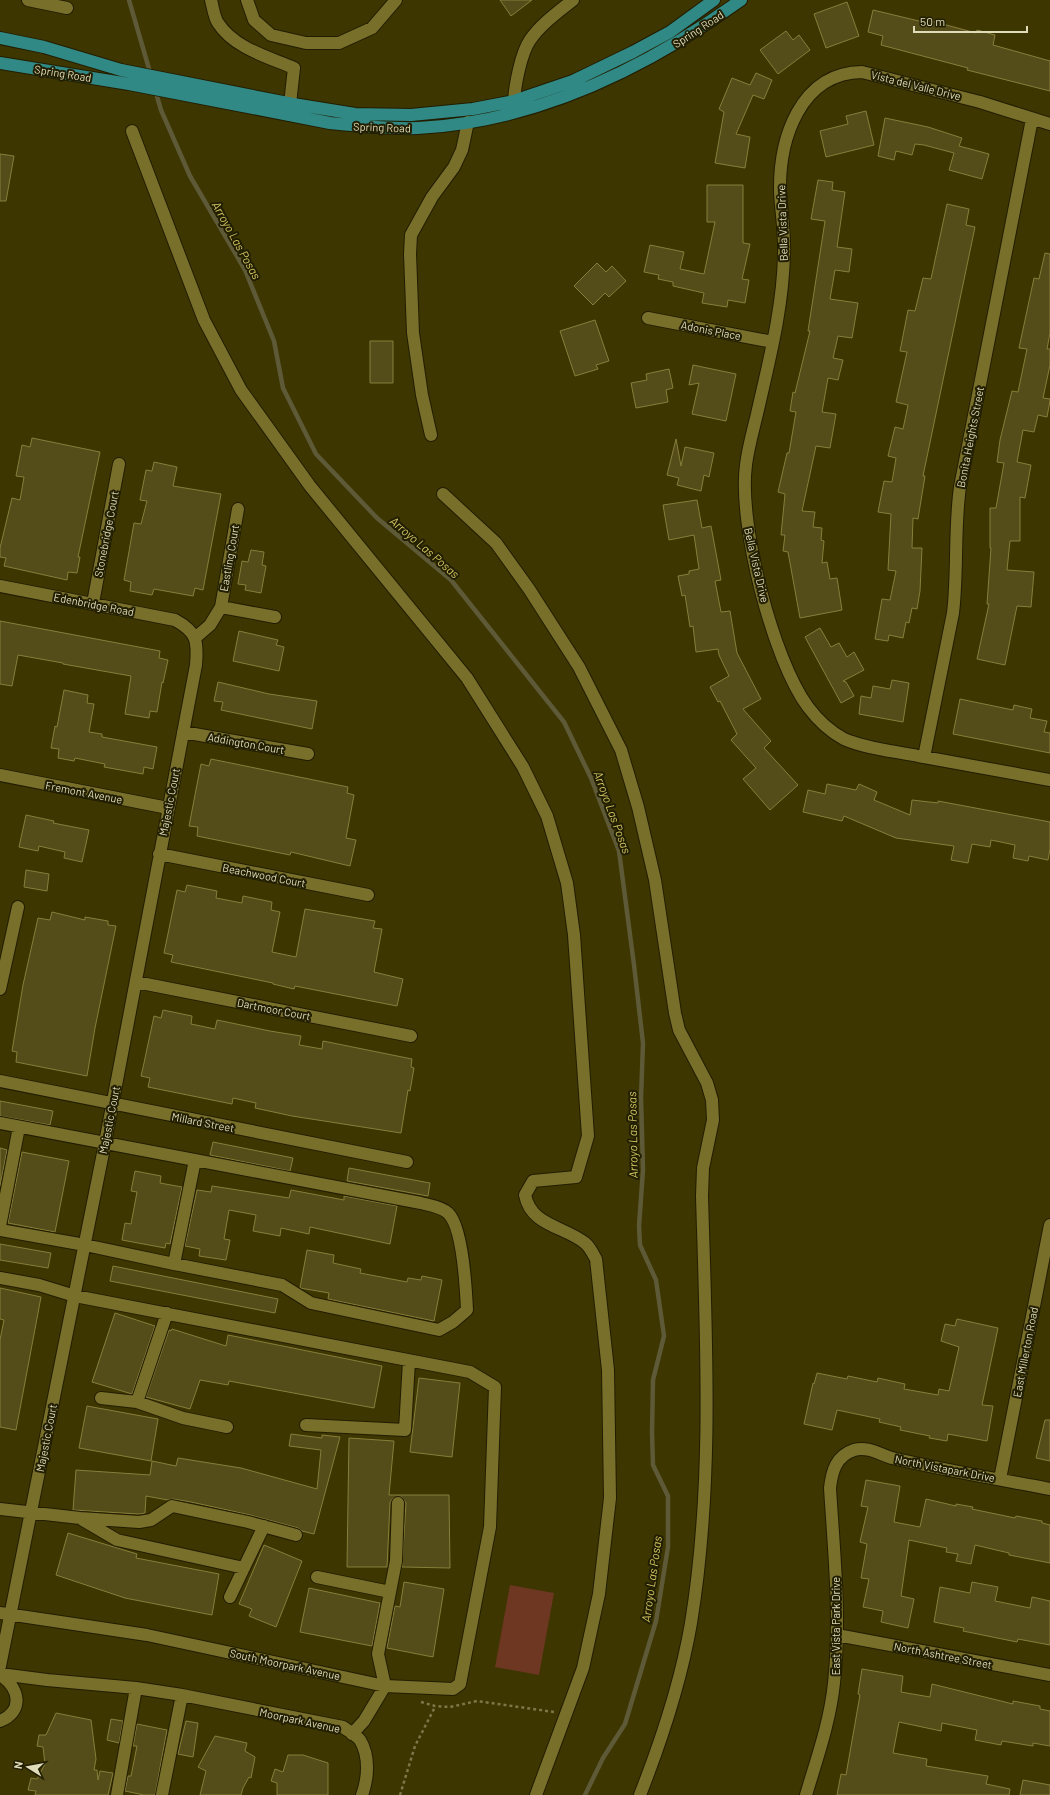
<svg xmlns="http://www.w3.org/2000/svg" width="1050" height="1795" viewBox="0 0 1050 1795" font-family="Barlow,sans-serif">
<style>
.green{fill:#6d3721}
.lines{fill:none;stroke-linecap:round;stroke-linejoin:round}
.stream{stroke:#5e5a38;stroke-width:4.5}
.building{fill:#544d1a;stroke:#877e3b}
.minor-casing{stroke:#221d00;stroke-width:14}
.major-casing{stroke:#221d00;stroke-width:14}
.path{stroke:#7c7648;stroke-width:2.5;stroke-dasharray:3 3;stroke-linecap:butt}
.minor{stroke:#786f2b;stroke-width:12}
.major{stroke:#308984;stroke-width:12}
.labels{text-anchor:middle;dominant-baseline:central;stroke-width:4;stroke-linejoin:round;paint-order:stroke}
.street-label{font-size:11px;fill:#e0dcba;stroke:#211e02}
.water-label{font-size:12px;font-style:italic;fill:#d3c561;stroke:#211e02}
</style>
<rect width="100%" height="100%" fill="#3d3600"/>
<path class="green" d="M510,1585L554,1593L539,1675L495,1667Z"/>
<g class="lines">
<path class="stream" d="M129,0L161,110L190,176L245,270L274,341L283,388L316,454L377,518L451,580L564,722L591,778L619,851L634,965L643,1043L641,1098L643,1170L639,1226L640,1245L656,1280L664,1336L653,1380L652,1432L653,1465L668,1496V1547L656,1621L625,1724L603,1758L585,1795"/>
</g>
<path class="building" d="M500,0H532L511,16Z
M847,2L859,36L826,48L814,14Z
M873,10L923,22L924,19L976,33L977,30L995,35L993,45L1050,61V91L967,70L968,68L881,45L883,36L868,32Z
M786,31L793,40L799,35L810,50L778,74L760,50Z
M756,73L772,80L764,99L753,95L736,134L750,137L745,168L715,163L724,112L719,109L732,78L750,85Z
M866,111L874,145L826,157L820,131L848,124L846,116Z
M885,118L928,127L962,138L959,146L989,154L982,179L949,170L954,153L924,145L915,144L912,155L896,151L894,160L878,156Z
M0,154L14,156L6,201H0Z
M818,180L833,182L832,190L845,192L837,247L852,249L849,272L835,270L830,299L858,303L852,338L838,336L833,358L843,360L838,380L828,378L822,412L836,414L830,448L816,446L802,511L815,512L813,527L822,528L821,540L824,541L822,563L827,562L830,579L837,578L842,610L800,618L788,552L783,551L785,535H781L785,494L778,492L787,453H789L796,412L790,411L793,392L795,393L810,331H808L825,221L811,219Z
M707,185H743V243L750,244L742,279L749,280L745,303L728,300L727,307L702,303L704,293L673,286V282L658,279L659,275L644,272L650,245L684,252L680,269L704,274L715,222H707Z
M947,204L969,209L966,225L975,227L923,476H925L918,519L913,518L912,548H922L920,591L917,609L912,608L909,623L906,622L903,638L889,635L888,641L875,639L882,599L890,600L896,571L888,570L891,514L878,512L884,481L892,482L896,458L888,456L895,427L903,429L908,405L896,402L907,352L900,351L908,310L915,311L923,278L931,279Z
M1045,253L1050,254V333L1047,349H1050V365L1043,398L1050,399V401L1047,417L1038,415L1034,432L1023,430L1017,462L1031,465L1025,498L1020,497V541H1010L1007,570L1034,572L1031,607L1017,606L1005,665L977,659L989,604H987L991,548H990V508H996L1004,463L997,462L1000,440L1012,391L1018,392L1027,349L1019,348L1034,278L1039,279Z
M597,263L606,272L612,266L626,281L609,297L605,293L593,305L574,286Z
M595,320L609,361L596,365L598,369L575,376L560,331Z
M370,341H393V383H370Z
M693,365L736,374L726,421L692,414L699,383L689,385Z
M669,369L673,388L666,390L668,402L636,408L631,383L647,380L646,374Z
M32,438L100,452L78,557H80L77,573L68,572L67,580L4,566L6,558L0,557V548L12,498L20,500L24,477L16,476L22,445L30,447Z
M676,439L681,466L685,447L714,453L709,477L704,475L701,491L677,485L679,478L667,475Z
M154,462L177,467L173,486L221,494L203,590L195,588L193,596L154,589L152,595L130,591L131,582L124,580L134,523L141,524L147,501L140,500L146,470L152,471Z
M697,500L702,528L711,526L721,580L715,581L721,612L730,611L737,653L761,699L743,709L771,741L764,748L798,785L770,810L743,779L756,768L731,740L737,734L720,701L718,702L710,687L729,676L719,655L718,649L696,652L693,626L690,627L685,595L682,596L678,576L689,574V571L699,569L694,535L669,540L663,505Z
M251,550L264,552L262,565L266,566L261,593L245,590L246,585L238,584L242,561L248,562Z
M0,621L160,651L159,658L168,660L163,683L162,682L157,712L150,711L149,718L125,714L131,676L63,664V663L18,655L12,686L0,684Z
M820,628L831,647L839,643L847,657L854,652L864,670L843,681L846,682L854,696L841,703L805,637Z
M239,631L278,640L276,645L284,647L279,671L233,661Z
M892,680L909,683L903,722L859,714L861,696L871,698L873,686L890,689Z
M218,682L269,694L317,701L312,729L221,710L223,702L214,701Z
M64,690L88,695L87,703L94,704L89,732L102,734V737L157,747L153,769L144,767L143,774L104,767L105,764L75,758L74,761L58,758L59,749L51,748L55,726L57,727Z
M960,699L1013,710L1014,705L1032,709L1030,718L1047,721L1044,732L1050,733V753L953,734Z
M211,759L348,787L347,793L354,795L346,838L356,840L350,866L291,852L290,855L197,836L198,827L189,826L201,764L209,766Z
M827,784L856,790L859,784L877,792L874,800L910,815L912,800L938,803V801L1050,822V849L1048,860L1029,856L1028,861L1013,858L1015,845L991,840L990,847L972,844L968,863L951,860L954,846L896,838L844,816L842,821L803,812L808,790L825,794Z
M26,815L54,821L53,823L89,830L82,862L64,858L65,852L39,846L38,851L19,847Z
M26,870L49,874L47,891L24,887Z
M187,885L217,891L216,898L242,903L243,896L272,902L271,910L280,912L272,952L296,957L305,909L375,921L373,928L382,929L374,972L403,979L397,1006L295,986L294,989L273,984V983L171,962L173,955L164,953L177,890L185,892Z
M52,912L85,920V917L108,921V925L116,926L95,1028L87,1076L16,1062L17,1052L12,1051L23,985L38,918L50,920Z
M163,1010L192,1016L191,1024L215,1029L217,1020L270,1031L301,1036L299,1045L322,1049L323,1041L412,1059L411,1067L414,1068L410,1091L408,1090L401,1133L292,1116L255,1108L256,1103L233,1098L232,1104L148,1087L150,1078L141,1076L144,1063L154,1016L161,1018Z
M0,1101L53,1111L50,1125L0,1116Z
M213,1142L293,1158L290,1171L210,1155Z
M0,1148L7,1150L0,1186Z
M22,1152L69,1161L55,1232L8,1223Z
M349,1168L430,1183L428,1196L347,1181Z
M135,1171L161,1176L160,1183L182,1187L170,1244L166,1243L165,1248L122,1240L125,1223L131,1224L137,1192L131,1191Z
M212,1186L289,1198L291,1190L344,1200V1196L397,1206L390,1244L310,1227L309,1234L281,1228L280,1236L253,1231L256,1215L229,1210L224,1239L230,1240L226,1260L199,1256L200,1249L185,1246L197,1190L211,1192Z
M0,1244L51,1253L48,1268L0,1260Z
M307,1250L334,1255L333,1263L361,1269L360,1273L407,1282L408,1278L421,1280L422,1276L442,1280L434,1321L328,1299L329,1293L300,1288Z
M113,1266L278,1299L275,1313L110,1281Z
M0,1288L41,1297L16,1430L0,1427V1340L4,1320L0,1319Z
M115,1313L155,1326L132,1394L92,1382Z
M957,1319L998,1328L982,1405L993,1406L987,1441L948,1434L947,1441L929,1438L930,1436L900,1430L901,1427L879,1422L880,1419L837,1410L832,1430L804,1424L813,1383L814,1384L817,1373L847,1379L848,1376L877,1382L878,1378L905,1384L904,1389L938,1395L939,1389L949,1391L959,1347L941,1341L945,1324L955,1326Z
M172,1329L226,1346L228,1335L382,1366L374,1408L229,1381L228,1385L200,1380L190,1409L146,1397L169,1330L171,1331Z
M419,1378L460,1383L452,1457L410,1452Z
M87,1406L158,1419L151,1461L79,1448Z
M1045,1420H1050V1461L1036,1458Z
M291,1434L322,1438V1435L340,1437L314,1534L302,1531L298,1528L250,1515L191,1502L173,1499L168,1500L146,1496L145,1513L139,1514L73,1510L76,1470L150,1475L152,1461L176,1466L178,1458L241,1468L317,1489L321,1450L289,1446Z
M349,1438L394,1441L389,1495H449L450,1568L402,1567L406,1503L402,1497L398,1496L392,1499L390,1503L387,1567H347Z
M866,1480L900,1486L894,1522L920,1527L926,1499L956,1506V1504L973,1507L972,1509L1015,1518L1016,1516L1042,1521V1523L1050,1525V1563L1009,1555V1553L975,1545L971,1564L956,1561L958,1554L946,1552L947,1548L909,1540L901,1596L914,1599L908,1628L881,1622L883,1611L863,1607L869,1579L861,1578L867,1544L860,1542L868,1507L861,1506Z
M68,1533L137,1554L136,1558L219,1574L212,1615L125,1598L56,1575Z
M264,1545L302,1561L276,1627L249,1616L252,1609L239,1604Z
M404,1582L444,1589L433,1657L387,1648L395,1606L400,1607Z
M972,1582L998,1587L995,1601L1030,1608L1032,1597L1050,1601V1645L1018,1639L1017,1642L963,1631L964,1628L934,1622L940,1587L970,1593Z
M309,1588L380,1603L372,1646L300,1632Z
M862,1669L903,1676L901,1692L930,1697L932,1684L1013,1704V1701L1040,1706V1709L1050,1711V1746L1033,1743V1746L1002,1741L1001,1745L975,1740L977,1730L942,1723L941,1731L899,1722L893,1753L927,1759L926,1766L988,1776L986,1784L1010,1789L1009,1795H837L841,1774L846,1775L860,1695L858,1694Z
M56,1713L91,1720L96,1759L94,1770H97L98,1780L100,1771L113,1773L108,1795H35L36,1791L28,1790L31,1778L37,1779L45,1764L43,1747L37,1746L39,1735H46Z
M111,1719L123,1721L119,1743L107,1740Z
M186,1721L198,1723L193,1757L178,1754Z
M137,1724L167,1730L155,1795H144L125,1791L128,1776H131L137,1746H133Z
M215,1736L247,1743L245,1751L255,1757L251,1778L249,1777L243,1788L241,1795H200L206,1771L198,1767Z
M288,1755H303L328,1763V1795H277V1783L271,1781L275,1769L283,1772Z
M1023,1780L1050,1785V1795H1020Z"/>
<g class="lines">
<g class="minor-casing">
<path id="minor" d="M28,0L67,8
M211,0C213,7 214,17 218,23C234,48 268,57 294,68L290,104
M247,0L254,20L271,35L306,43H339L372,28L396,0
M514,101C515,85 521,53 530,40C541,24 558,12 573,0
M1050,124L980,102L862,72C800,73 779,139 780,192C781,212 785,233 784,254C783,308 769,361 757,414C753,431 748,448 746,465C738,524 773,660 808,707C817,719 831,732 844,739C867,749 894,751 918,756C962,764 1006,772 1050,780
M132,131L204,320L241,390L310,486L467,678L523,767L547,816L567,883L574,935L588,1136L576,1177L533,1181L525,1195C531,1226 564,1226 585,1243C590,1247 593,1254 596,1259L608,1370L610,1498L599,1594L583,1668L536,1795
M648,318L773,342
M431,435L422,395L413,333L410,254L411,235L432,197L454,167L462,150L468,122
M443,494L496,543L529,589L579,667L621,750L638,807L655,880L675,1013L679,1030L707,1083L712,1100L713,1120L703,1168L702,1196C706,1338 714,1482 691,1623C681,1682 662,1739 640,1795
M0,586L175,620C197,632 198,641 196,665L105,1143L0,1666
M93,603L119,464
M221,607L275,617
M195,638L210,625L221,607L238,509
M183,732L308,754
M924,757L953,613C958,571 954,529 960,487L1032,119
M0,775L168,808
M159,854L368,895
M136,982L411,1036
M0,989L18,907
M0,1081L407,1162
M0,1123L421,1203C429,1205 442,1207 448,1213C463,1227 466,1289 467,1310L453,1322L439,1330L311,1303L282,1285L174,1264L85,1245L0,1230
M0,1226L19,1127
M174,1264L195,1160
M0,1278L39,1285L75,1296L470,1372L495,1387L490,1527L460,1684L453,1689L385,1686L147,1635L0,1613
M101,1398L137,1402L183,1418L227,1427
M137,1402L167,1313
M306,1425L405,1430L409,1361
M1000,1479L1050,1225
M0,1509L80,1518L139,1522L151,1520L172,1506L248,1522L296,1535
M83,1520L117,1540L244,1568
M317,1577L390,1592
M230,1597L264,1526
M837,1635L1050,1675
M0,1674L47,1680L136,1688L182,1695L343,1727C348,1731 356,1735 360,1740C370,1756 368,1779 362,1795
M0,1675C19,1687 25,1711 0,1721
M352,1734L364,1721L385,1686L378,1654L396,1561L398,1503
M117,1795L136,1688
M162,1795L182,1695
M806,1795C817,1758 830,1722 834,1683C841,1618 834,1553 830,1488C832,1471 836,1456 854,1450C867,1446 879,1454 892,1458C944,1470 997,1479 1050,1489"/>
</g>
<g class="major-casing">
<path id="major" d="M0,38L44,47L121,70L293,104L355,114L411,115L473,109L514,101L573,81L633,52L670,32L714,0
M0,63L129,84L330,123C359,126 389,129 418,128C537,122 645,69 741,0"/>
</g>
<path class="path" d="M421,1702L435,1706L450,1707L477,1701L554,1712
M400,1795L415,1746L435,1707"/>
<use href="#minor" class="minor"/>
<use href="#major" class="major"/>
</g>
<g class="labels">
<g class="street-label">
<text transform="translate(698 29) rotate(-33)">Spring Road</text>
<text transform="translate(63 73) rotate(9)">Spring Road</text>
<text transform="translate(916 85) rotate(14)">Vista del Valle Drive</text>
<text transform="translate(382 127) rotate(2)">Spring Road</text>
<text transform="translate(782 223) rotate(-92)">Bella Vista Drive</text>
<text transform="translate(711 330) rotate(11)">Adonis Place</text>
<text transform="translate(970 437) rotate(-79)">Bonita Heights Street</text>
<text transform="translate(106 534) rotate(-79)">Stonebridge Court</text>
<text transform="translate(229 558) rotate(-80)">Eastling Court</text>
<text transform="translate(757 565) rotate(77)">Bella Vista Drive</text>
<text transform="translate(94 604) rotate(11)">Edenbridge Road</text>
<text transform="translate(246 743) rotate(10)">Addington Court</text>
<text transform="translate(84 792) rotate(11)">Fremont Avenue</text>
<text transform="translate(169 802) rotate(-79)">Majestic Court</text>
<text transform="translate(264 875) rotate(11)">Beachwood Court</text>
<text transform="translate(274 1009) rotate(11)">Dartmoor Court</text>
<text transform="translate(109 1120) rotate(-79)">Majestic Court</text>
<text transform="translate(203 1122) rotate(11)">Millard Street</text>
<text transform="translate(1025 1352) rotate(-79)">East Millerton Road</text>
<text transform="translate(46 1438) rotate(-79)">Majestic Court</text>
<text transform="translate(945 1468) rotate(11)">North Vistapark Drive</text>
<text transform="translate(835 1626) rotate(-90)">East Vista Park Drive</text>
<text transform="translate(943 1655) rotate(11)">North Ashtree Street</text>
<text transform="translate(285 1664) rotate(12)">South Moorpark Avenue</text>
<text transform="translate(300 1720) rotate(12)">Moorpark Avenue</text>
</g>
<g class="water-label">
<text transform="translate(237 240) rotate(61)">Arroyo Las Posas</text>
<text transform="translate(425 547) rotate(41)">Arroyo Las Posas</text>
<text transform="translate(613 812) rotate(70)">Arroyo Las Posas</text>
<text transform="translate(632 1135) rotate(-91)">Arroyo Las Posas</text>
<text transform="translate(651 1579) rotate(-82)">Arroyo Las Posas</text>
</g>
</g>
<g transform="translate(28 1767) rotate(281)" stroke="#211e02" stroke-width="3" paint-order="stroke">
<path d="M0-3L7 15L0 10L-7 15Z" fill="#e0dcba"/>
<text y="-6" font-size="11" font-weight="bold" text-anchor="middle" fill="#e0dcba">N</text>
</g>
<path d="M914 26v6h113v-6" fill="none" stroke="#e0dcba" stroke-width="2"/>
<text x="920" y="26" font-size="12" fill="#e0dcba" stroke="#211e02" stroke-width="3" paint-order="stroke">50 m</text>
</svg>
